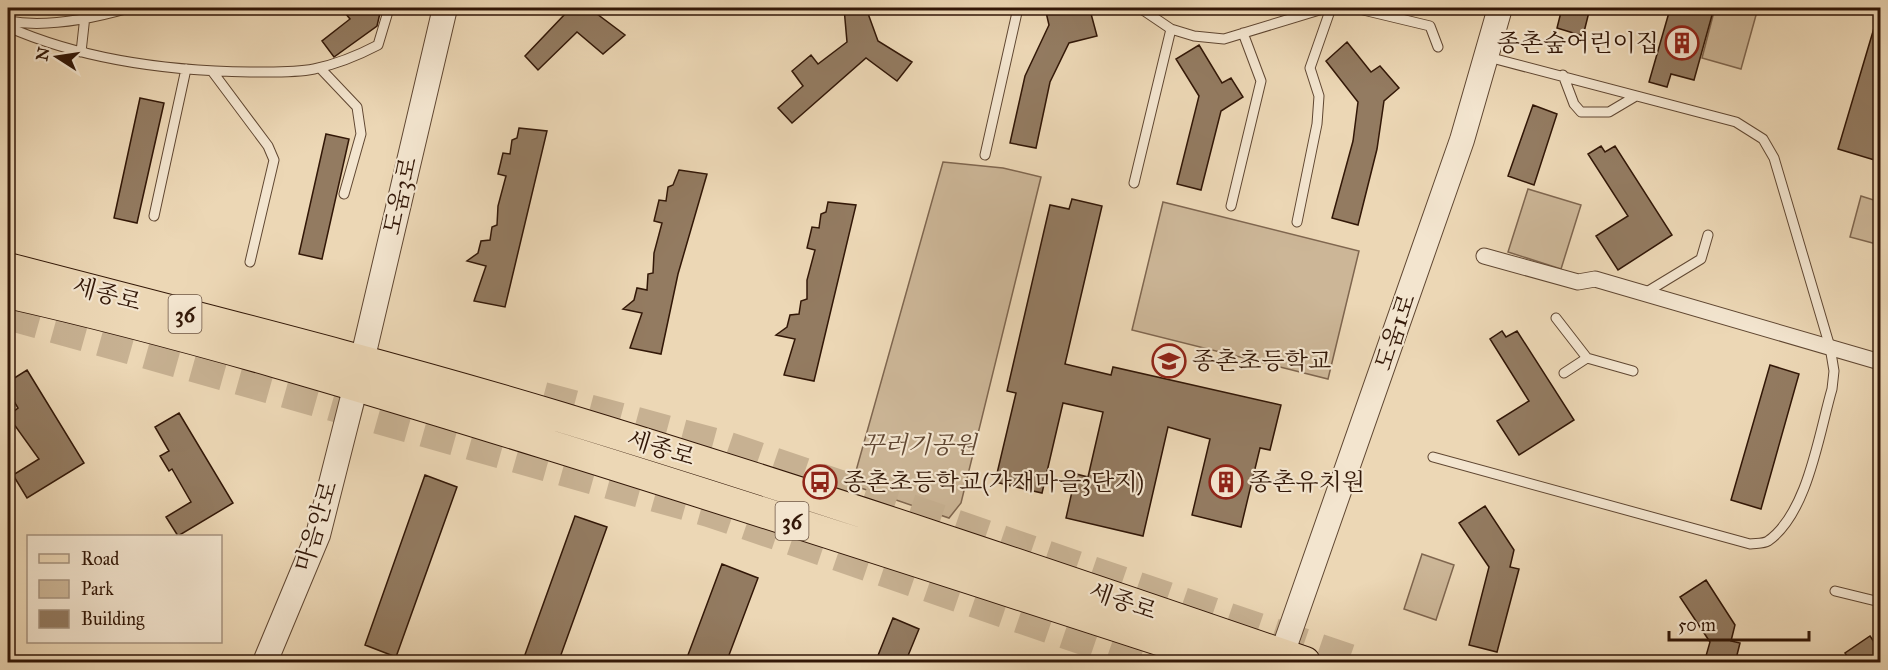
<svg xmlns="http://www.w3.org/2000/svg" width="1888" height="670" viewBox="0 0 1888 670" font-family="'IM FELL Great Primer','Noto Serif KR',serif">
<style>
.green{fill:#ccb697;stroke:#7f664f;stroke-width:1.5}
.building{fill:#937b61;stroke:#321707;stroke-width:1.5}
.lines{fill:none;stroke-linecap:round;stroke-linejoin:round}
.trunk-tunnel{stroke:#c7b192;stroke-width:32;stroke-dasharray:32 16;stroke-linecap:butt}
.service-casing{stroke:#604732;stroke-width:11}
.pedestrian-casing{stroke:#604732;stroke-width:17}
.tertiary-casing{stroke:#604732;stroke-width:26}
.primary-casing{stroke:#321707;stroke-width:32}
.service{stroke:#f3e5cf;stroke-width:9}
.pedestrian{stroke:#f3e5cf;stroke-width:15}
.tertiary{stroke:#f3e5cf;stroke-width:24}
.primary{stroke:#ecd7b5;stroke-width:30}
.labels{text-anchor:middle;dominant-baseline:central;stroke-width:4.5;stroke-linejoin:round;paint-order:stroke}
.shield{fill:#f3e5cf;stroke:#6c5543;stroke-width:1.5}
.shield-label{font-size:22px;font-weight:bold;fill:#321707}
.poi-label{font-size:24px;fill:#321707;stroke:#f3e5cf;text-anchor:start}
.street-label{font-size:24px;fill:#321707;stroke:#f3e5cf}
.park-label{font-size:24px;font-style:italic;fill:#604732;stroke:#f3e5cf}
</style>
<rect width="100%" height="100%" fill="#ecd7b5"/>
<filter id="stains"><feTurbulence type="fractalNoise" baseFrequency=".00333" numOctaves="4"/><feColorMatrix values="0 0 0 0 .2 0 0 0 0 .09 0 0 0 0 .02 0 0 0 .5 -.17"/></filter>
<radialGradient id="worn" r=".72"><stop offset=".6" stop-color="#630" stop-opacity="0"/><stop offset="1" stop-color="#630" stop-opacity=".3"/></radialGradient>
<path class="green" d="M1715,8H1758L1741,69L1702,58Z
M943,162L1003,168L1041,177L961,503L949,518L852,485Z
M1528,189L1581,205L1561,269L1508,252Z
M1861,196L1880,202V245L1850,237Z
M1163,202L1359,251L1328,379L1132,330Z
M1422,554L1454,565L1436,620L1404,609Z"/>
<path class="building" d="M341,8H376L380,13L377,26L334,57L322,41L350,19Z
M563,8H589L625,35L603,54L577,32L538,70L525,56L565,14Z
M844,8H866L878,41L912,62L897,81L866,58L792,123L778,108L803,86L792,71L811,55L818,64L847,42Z
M1045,8H1075L1076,13L1090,10L1097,36L1069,43L1050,82L1036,148L1010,143L1025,76L1049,25Z
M1562,8H1590L1583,36L1557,28Z
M1685,8H1714L1694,80L1671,74L1667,87L1649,82L1670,9L1683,12Z
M1877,18L1881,19V162L1838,149Z
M1347,42L1371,72L1380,66L1399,88L1384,101L1377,149L1358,225L1332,218L1353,141L1358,102L1326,61Z
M1199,45L1222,83L1231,78L1243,97L1221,111L1201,190L1177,184L1199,96L1176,59Z
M140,98L164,103L137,223L114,218Z
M1533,105L1557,114L1534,185L1508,176Z
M519,128L547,131L505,307L474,301L486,266L467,261L478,253L481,241L490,240L492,227L497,225L498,206L506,176L498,174L503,153L510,154L512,140L517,138Z
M326,134L349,139L322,259L299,254Z
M1601,146L1605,152L1615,146L1672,235L1618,270L1596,236L1628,216L1588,154Z
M679,170L707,174L678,274L661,354L630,348L642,313L623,309L634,300L637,288L647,290L648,274L653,273L654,253L662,223L654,221L659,200L666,201L668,187L673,185Z
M1072,199L1102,206L1065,364L1111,375L1113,367L1281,405L1270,450L1260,448L1241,527L1192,515L1210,439L1168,427L1143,536L1066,518L1076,474L1088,477L1103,412L1063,403L1042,493L995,482L1016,393L1007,391L1050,205L1069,209Z
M828,202L856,205L814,381L784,375L795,339L776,335L787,327L790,315L799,314L801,301L807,299V280L815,250L807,248L812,227L819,228L821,214L826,212Z
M1502,331L1506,337L1517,331L1574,420L1519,455L1497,421L1529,401L1490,339Z
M1770,365L1799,374L1761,509L1731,500Z
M27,370L84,463L27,498L13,475L39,459L8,416L18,408L8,391V382Z
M179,413L233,503L178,536L166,517L191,502L172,469L169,471L160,456L169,451L155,427Z
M425,475L457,487L396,657L365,645Z
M1485,506L1514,550L1510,567L1519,569L1497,652L1469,645L1489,567L1459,523Z
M575,516L607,527L558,663H522Z
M722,564L758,578L726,663H685Z
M1706,580L1735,625L1731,641L1740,643L1735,663H1704L1710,642L1680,597Z
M893,618L919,629L905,663H875Z
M1870,636L1881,652V663H1851L1845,653Z"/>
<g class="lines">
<path class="trunk-tunnel" d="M8,314L709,511L1151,662
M543,398L726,447L1355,662"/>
<g class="service-casing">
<path id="service" d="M1140,8L1171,29L1194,36L1224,39L1326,8
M1355,8L1430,26L1438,47
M8,21C47,28 91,19 129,8
M8,27C83,60 168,71 250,72C270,72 294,73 314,69C337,64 357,56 378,45L387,15
M81,52L85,16
M320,68L357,107L361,134L344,194
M212,71L268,146L274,160L250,262
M1563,75L1574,104L1581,112H1609L1636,96
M985,155L1018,8
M1134,183L1171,29
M1231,206L1261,81L1243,33
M154,216L186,69
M1297,222L1317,124L1319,96L1310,68L1331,8
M1645,293L1701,259L1708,235
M1556,318L1587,358L1633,371
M1564,373L1587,358
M1433,457L1750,544C1756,543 1763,544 1768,541C1808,513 1819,433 1832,389L1834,371L1830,347L1774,158L1763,139L1736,122L1488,57
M1835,591L1880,602"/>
</g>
<g class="pedestrian-casing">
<path id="pedestrian" d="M1484,256L1578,282L1595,279L1880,362"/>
</g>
<g class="tertiary-casing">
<path id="tertiary" d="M1282,654L1462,140L1500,8
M265,662L318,535L362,361L445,8"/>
</g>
<g class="primary-casing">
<path id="primary" d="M8,268C192,316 378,362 560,417C810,493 1058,577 1305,662
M8,293C189,334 366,388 543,443C772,514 999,588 1226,662"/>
</g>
<use href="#service" class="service"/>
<use href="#pedestrian" class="pedestrian"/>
<use href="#tertiary" class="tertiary"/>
<use href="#primary" class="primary"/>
</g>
<defs>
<g id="building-ring" transform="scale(1.725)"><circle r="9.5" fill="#f3e5cf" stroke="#8f2418" stroke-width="1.5"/><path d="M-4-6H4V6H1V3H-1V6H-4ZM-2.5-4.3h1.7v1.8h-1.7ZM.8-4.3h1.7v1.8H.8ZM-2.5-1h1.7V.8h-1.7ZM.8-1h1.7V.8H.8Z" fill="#8f2418"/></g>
<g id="school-ring" transform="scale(1.725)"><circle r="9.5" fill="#f3e5cf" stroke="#8f2418" stroke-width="1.5"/><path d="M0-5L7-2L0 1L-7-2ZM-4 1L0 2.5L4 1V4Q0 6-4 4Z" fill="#8f2418"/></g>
<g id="bus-ring" transform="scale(1.725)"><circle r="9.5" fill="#f3e5cf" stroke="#8f2418" stroke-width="1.5"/><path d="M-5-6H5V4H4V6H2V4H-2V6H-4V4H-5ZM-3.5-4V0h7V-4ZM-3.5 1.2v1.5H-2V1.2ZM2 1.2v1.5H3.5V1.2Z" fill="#8f2418"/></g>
</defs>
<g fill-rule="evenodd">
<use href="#building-ring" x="1682" y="43"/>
<use href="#school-ring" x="1169" y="361"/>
<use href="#bus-ring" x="820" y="482"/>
<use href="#building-ring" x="1226" y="482"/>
</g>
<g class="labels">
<g class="shield">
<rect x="168.5" y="295" width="33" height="38" rx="4.5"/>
<rect x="775.5" y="502" width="33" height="38" rx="4.5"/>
</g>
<g class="shield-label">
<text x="185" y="314">36</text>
<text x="792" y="521">36</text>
</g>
<g class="poi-label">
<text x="1659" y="43" text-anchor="end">종촌숲어린이집</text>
<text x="1192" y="361">종촌초등학교</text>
<text x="843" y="482">종촌초등학교(가재마을3단지)</text>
<text x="1249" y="482">종촌유치원</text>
</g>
<g class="street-label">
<text transform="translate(400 196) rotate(-77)">도움3로</text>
<text transform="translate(107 294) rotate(15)">세종로</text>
<text transform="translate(1395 332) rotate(-71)">도움1로</text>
<text transform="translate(661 448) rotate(17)">세종로</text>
<text transform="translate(316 526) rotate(-73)">마음안로</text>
<text transform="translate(1123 601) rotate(19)">세종로</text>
</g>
<g class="park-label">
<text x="919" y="445">꾸러기공원</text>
</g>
</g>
<rect width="1888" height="670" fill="none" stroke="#ecd7b5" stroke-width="30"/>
<rect x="9" y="9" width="1870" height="652" fill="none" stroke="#321707" stroke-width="3"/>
<rect x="15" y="15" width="1858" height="640" fill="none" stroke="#321707" stroke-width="1.5"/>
<rect x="27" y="535" width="195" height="108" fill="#f3e5cf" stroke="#a6937f" stroke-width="1.5"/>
<rect x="39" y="554" width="30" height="9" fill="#ecd7b5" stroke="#a6937f" stroke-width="1.5"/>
<text x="81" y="565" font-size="18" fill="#321707">Road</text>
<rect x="39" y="580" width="30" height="18" fill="#ccb697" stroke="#a6937f" stroke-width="1.5"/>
<text x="81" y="595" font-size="18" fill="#321707">Park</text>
<rect x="39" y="610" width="30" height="18" fill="#937b61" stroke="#a6937f" stroke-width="1.5"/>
<text x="81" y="625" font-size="18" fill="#321707">Building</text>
<g transform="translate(57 57) rotate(282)" stroke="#f3e5cf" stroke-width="4.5" paint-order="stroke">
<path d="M0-4.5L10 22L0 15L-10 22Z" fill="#321707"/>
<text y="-9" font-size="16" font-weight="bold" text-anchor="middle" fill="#321707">N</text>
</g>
<path d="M1669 631v9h140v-9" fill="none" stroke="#321707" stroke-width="3"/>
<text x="1678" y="631" font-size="18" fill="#321707" stroke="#f3e5cf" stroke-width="4.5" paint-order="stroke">50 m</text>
<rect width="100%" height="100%" filter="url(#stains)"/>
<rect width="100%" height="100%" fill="url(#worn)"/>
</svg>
